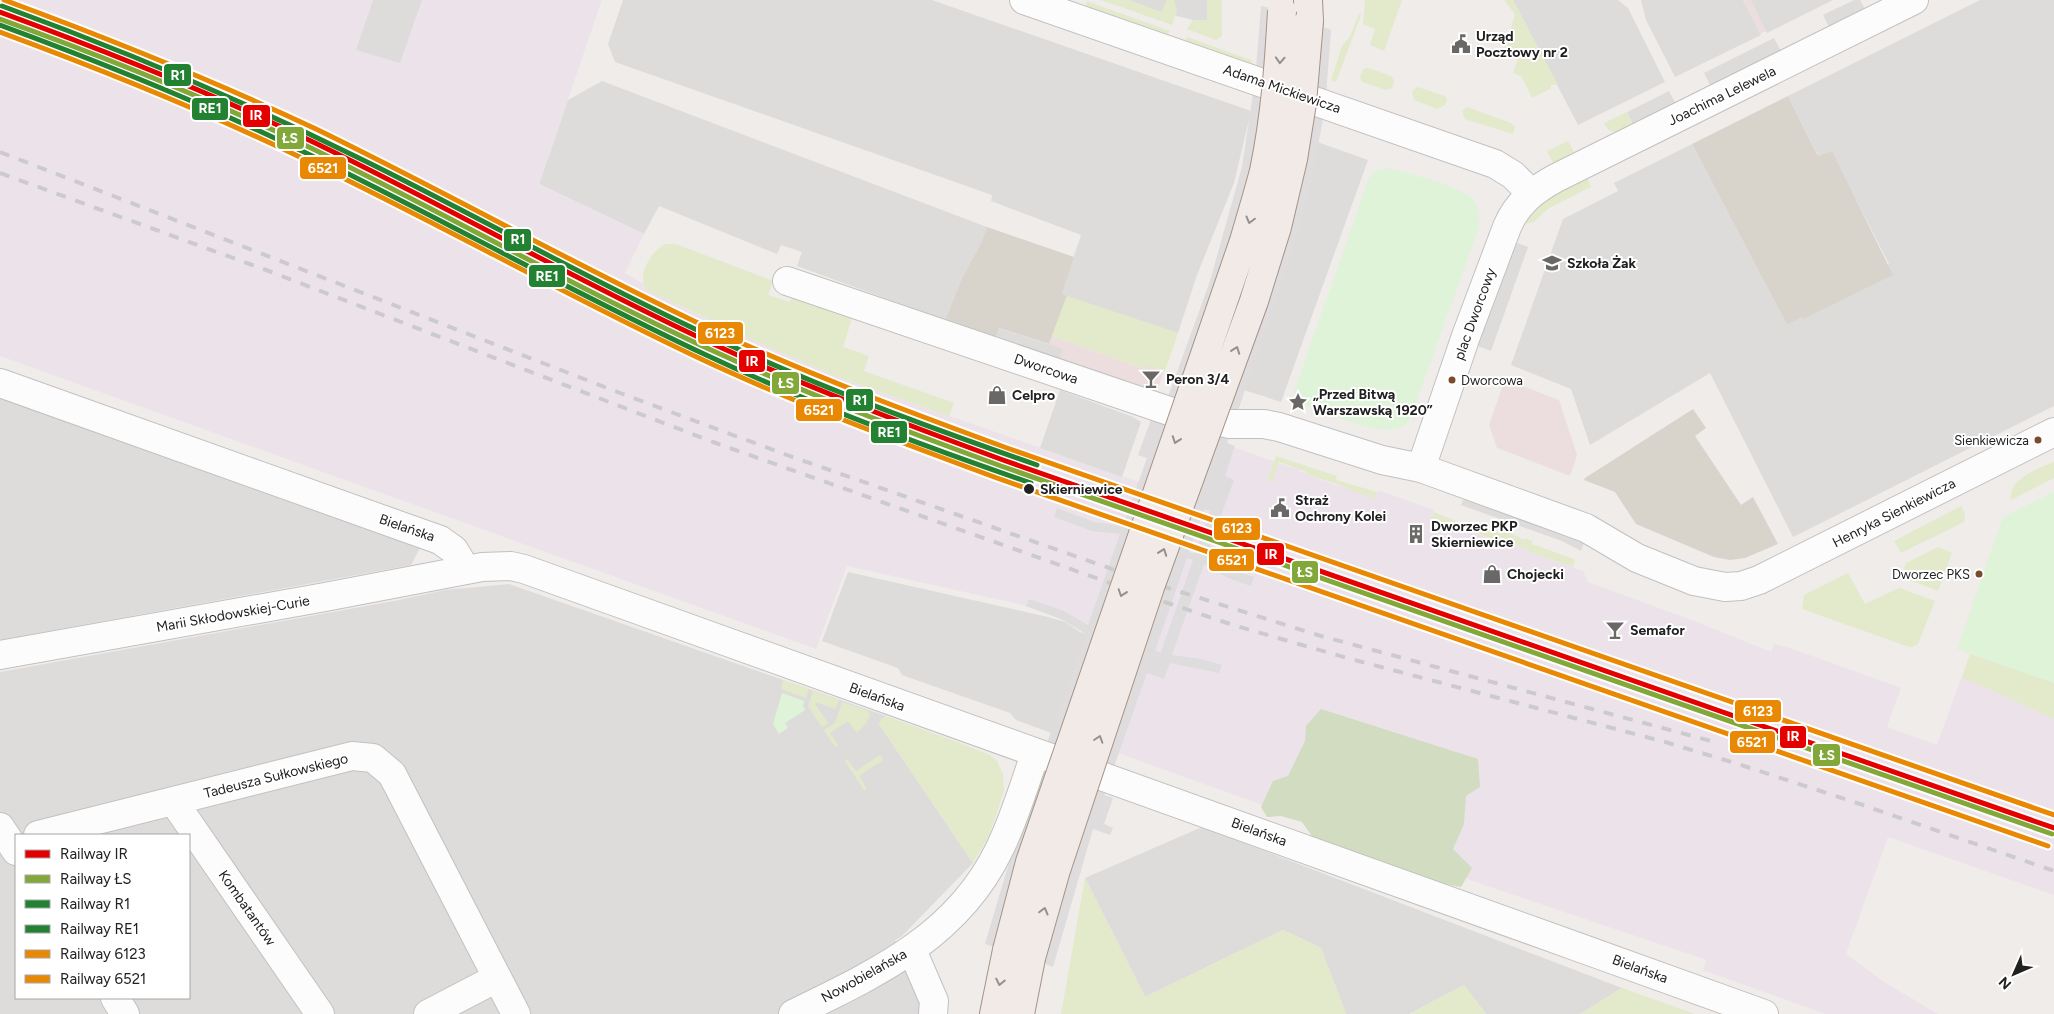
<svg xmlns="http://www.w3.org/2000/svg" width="2054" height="1014" viewBox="0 0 2054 1014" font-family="Figtree,sans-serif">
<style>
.residential{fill:#dedcdb;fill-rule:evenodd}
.commercial{fill:#ecdedf}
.industrial{fill:#ece3ea}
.religious{fill:#dddcdb}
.construction{fill:#d8d4cc}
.grass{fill:#e3eacb}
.forest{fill:#d1dcc1}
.park{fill:#def3d8}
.pier{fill:#dedcdc;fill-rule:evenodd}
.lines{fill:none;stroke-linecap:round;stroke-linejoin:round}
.minor-casing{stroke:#c2c1c0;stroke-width:30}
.major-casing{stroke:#a59387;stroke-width:30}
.minor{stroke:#fdfcfc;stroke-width:28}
.major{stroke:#f1eae7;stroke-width:28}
.rail{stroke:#cbcbcb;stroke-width:4;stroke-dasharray:10 10;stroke-linecap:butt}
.major-bridge-casing{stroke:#a59387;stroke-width:30;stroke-linecap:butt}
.major-bridge{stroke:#f1eae7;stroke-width:28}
.rail-1-casing{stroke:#fff;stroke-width:9}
.rail-2-casing{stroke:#fff;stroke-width:9}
.rail-3-casing{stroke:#fff;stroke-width:9}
.rail-4-casing{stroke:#fff;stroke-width:9}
.rail-5-casing{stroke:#fff;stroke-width:9}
.rail-6-casing{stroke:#fff;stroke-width:9}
.rail-1{stroke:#e50000;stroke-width:5}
.rail-2{stroke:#81a838;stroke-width:5}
.rail-3{stroke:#238132;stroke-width:5}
.rail-4{stroke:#238132;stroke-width:5}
.rail-5{stroke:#e98903;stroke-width:5}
.rail-6{stroke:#e98903;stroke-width:5}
.oneway{stroke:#93908e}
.bus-dot{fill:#7a4b2a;stroke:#fff;stroke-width:2}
.stop-dot{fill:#212121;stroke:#fff;stroke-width:2}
.labels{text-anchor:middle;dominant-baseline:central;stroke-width:4;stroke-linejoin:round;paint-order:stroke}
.bus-label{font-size:13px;fill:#212121;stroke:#fff;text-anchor:end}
.poi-label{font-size:14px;font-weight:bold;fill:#212121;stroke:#fff;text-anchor:start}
.street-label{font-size:14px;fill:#212121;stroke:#fff}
.stop-label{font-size:14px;font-weight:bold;fill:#212121;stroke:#fff;text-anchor:start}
.line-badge{stroke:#fff;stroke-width:2}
.badge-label{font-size:14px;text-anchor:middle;font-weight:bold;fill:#fff}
</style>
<rect width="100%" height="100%" fill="#efecea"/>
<path class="residential" d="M623,0H932L1251,111L1234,183L1197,275L1178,333L1061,295L1081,235L991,201L992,195L615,62L608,44Z
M1513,0H1618L1628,8L1665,82L1578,125Z
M1641,0H1743L1761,35L1675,77L1646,20Z
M1980,0H2054V406L1793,537L1710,373L1590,445L1571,389L1511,365L1563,219L1618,191L1614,183L1692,144L1787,325L1889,264L1831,151L1819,157L1788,96Z
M602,81L987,227L980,245L961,280L944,323L917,313V310L797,266L802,252L781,245L777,254L659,206L644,234L539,184L568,100Z
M0,398L420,548L411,565L0,640Z
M509,584L886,716L883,718L879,724L973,863L902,936L895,940L927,1000L926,1014H0V672L399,600L445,590ZM16,835H189V998H16Z
M1202,827L1622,988L1580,1014H1486L1464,985L1409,1014H1346L1321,948L1283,930L1145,997L1085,878Z"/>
<path class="commercial" d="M1743,0H1830L1760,34Z
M1052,336L1144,369L1146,364L1164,371L1157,391L1128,381H1114L1058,362L1049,344Z
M1505,379L1559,400L1577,455L1570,476L1497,448L1489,425Z"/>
<path class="industrial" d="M0,0H602L539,184L644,234L625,273L686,309L841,378L1167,492L1188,431L1287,466L1299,469V471L1308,473V475L1335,485L1377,492L1378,490L1434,510L1431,518L1470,530L1497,542L1499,540L1508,543H1510L1529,550V552L1583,571L1588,582L1697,622L1771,652L1774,644L1790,648L1901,688L1887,727L1937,745L1970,654L2054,683V895L1888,837L1846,954L1884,982L1938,1014H1825L1703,970L1707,960L1487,886L1082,740L1086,634L1061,619L1019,604L847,566L816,649L0,356Z"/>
<path class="religious" d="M373,0H422L400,63L356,50Z
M1128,0H1207V20H1193L1161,12Z
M1751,0H1833L1767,33Z
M1854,0H1860L1866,11L1830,29L1823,15Z
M1774,38L1782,53L1712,89L1704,73Z
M1669,91L1676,104L1633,125L1627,112Z
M1275,127L1368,160L1281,402L1191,373Z
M1512,241L1528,247L1491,351L1475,345Z
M998,328L1063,349L1058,363L994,341Z
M1060,390L1133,417L1141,422L1122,477L1040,448Z
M1466,493L1586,538L1581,551L1562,541L1461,505Z
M848,572L1048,617L1065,622L1080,632L1144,654L1114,756L1016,720L1010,713L902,675L898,668L822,641Z
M868,720L879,724L924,795L886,818L859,776L883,760L880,755L855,772L830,733L848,721L867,722Z"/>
<path class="construction" d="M1788,96L1818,156L1832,151L1893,275L1803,319L1802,317L1787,325L1692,144Z
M987,227L1074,257L1062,294L1067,296L1049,344L999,328L994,341L944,323L961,280L980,245Z
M1693,409L1706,428L1695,436L1741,505L1753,497L1778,544L1745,558L1730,560L1714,557L1636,524L1615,492L1584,480L1585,478Z"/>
<path class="grass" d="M1101,0H1128L1161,12L1167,0H1174L1177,10L1172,25Z
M1207,0H1222V36L1216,40L1187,29L1193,20H1207Z
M1365,0H1402L1384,51L1370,45L1375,29L1363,24Z
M1504,0H1513L1558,85H1551L1550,89L1532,98L1521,76L1513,73L1519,56L1504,50L1515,14Z
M1086,1L1170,31L1166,37L1089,10L1086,7Z
M1359,14H1361L1360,18L1336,82L1331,80L1342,46L1350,36Z
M1187,37L1251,60L1253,63L1246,64L1188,43L1185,39Z
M1368,68L1391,76L1394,81L1392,88L1386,90L1362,82L1360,77L1363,69Z
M1418,87L1445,96L1447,101L1445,105L1437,109L1414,100L1412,93L1413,90Z
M1467,107L1511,123L1515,127L1513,134L1465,119L1462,111Z
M1627,112L1633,125C1622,131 1611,138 1604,123Z
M1568,141L1575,154L1553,163L1547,151Z
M1587,178L1591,187L1549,208L1534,222L1523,224C1539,202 1562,190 1587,178Z
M666,244H676L773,281L768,295L789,302L794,296L851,313L852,318L843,347L869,356L864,371L954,403L949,416L841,378L757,342L647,290C635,277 652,249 666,244Z
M1067,296L1178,333L1165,371L1146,365L1144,369L1052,336Z
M1276,456L1337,476L1336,480L1377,492L1375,499L1347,489L1346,487L1308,475L1307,472L1279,462L1272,482L1267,481Z
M2054,462V478L2011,500C2008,478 2038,469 2054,462Z
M1961,506L1965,514L1964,522L1901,553L1894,541Z
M1434,512L1473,528L1475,524L1502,534L1504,530L1524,540L1525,538L1533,541L1532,544L1574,559L1575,560L1573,567L1529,552V550L1510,543L1508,544L1499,540L1498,542L1470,530L1431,518Z
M1938,547L1952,553L1938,591L1907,579L1904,569L1906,563Z
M1848,573L1865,604L1899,588L1935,601L1918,644L1913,647H1909L1802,609L1804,595Z
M1970,654L2054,683V719L1962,677Z
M783,680L809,689L806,698L781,689Z
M813,691L839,700L835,709L816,702L815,704L828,723L822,727L808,706Z
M842,702L868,711L870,715L867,722L857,733L848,721L830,733L838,745L835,747L824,730L835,723Z
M886,716L960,743L990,755L997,761L1003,774L1004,791L989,836L973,863L879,724L881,719Z
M880,755L883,760L859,776L867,789L864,790L845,761L847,759L856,771Z
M1085,878L1145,997L1283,930L1321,948L1346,1014H1061Z
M1464,985L1486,1014H1409Z
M1622,988L1695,1014H1580Z"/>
<path class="forest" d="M1321,709L1478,759L1480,787L1466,796L1464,824L1453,849L1472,868L1461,887L1424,880L1314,839L1302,822L1281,816L1267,817L1261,807L1273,781L1288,776L1305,741L1306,726Z"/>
<path class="park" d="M1387,168C1405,172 1462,187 1473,199C1480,209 1480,219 1478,230L1411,416C1409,419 1408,423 1405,425C1384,440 1328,412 1306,405L1298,399L1294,392L1369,178L1376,171Z
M2054,492V683L1957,649L2003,517Z
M782,693L804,701L803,706L805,710L785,723L788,728L779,734L773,724Z"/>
<path class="pier" d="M1261,6L1282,11L1331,30L1325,108L1313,173L1299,232L1227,443L1235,446L1225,476L1234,480L1221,515L1257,528L1254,536L1218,524L1207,555L1231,570L1254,577L1251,586L1228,578L1204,564L1172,655L1201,659L1222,665L1219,673L1170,663L1164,679L1147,673L1104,795L1113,798L1104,824L1113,828L1110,835L1093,829L1053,967L1031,958L985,944L1031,788L1086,634L1061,619L1026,606L1029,599L1064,611L1088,625L1120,534L1092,531L1054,517L1057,508L1094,522L1123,526L1147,458L1138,455L1152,417L1160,419L1210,281L1242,167L1255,81ZM1204,509L1210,511L1195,554L1189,552ZM1187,558L1193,560L1161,652L1155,651Z"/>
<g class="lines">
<g class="minor-casing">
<path id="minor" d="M1024,0L1495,164L1513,175L1531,193
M787,281L1172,412L1230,424H1264L1279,427L1382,460L1421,468L1586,528L1637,558L1694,581L1725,587L1741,586L1759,580L2054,432
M0,383L440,540L454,550L466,570
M1421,468L1466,336L1507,227C1517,203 1534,190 1556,178L1914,0
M0,655L325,597L482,567L511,566L524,569C937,719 1351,865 1764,1014
M174,802L320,1014
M0,827L16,851
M38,835L352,756L373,758L392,774L516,1014
M912,950L934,1001L933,1014
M115,998L125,1014
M428,1014L497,978
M793,1014C875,974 957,937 999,850C1014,820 1024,786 1035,754"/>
</g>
<g class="major-casing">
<path id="major" d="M1308,0L1309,21
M994,1014L1007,950
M1020,1014L1031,958"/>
</g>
<use href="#minor" class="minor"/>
<use href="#major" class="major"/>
<path class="rail" d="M0,152L620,393L784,454L1149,582L1321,636L1711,741
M0,173L266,270L713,442L1144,595L1233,625L1347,658L1665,742L1735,763L1854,802L2054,871"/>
<g class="major-bridge-casing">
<path id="major-bridge" d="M1007,950L1030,862L1244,241C1251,217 1258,194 1264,171C1275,118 1279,65 1282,11
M1031,958L1056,870L1150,587L1254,301L1277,227L1293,159L1302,103L1309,21"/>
</g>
<use href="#major-bridge" class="major-bridge"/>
<g class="rail-1-casing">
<path id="rail-1" d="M0,12C106,51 210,92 311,141C446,206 575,280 711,343C806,387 905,424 1003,460L2054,828"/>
</g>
<g class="rail-2-casing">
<path id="rail-2" d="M0,19C105,57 210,99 311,148C444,213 574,287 709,349C804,393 903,430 1001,466L2052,834"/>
</g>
<g class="rail-3-casing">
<path id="rail-3" d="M2,6C125,51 246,102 363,160C481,218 595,283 714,338C819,387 928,427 1037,465"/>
</g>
<g class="rail-4-casing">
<path id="rail-4" d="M0,25C103,63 205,104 304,152C438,217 568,290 704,354C810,404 920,445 1031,483"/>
</g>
<g class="rail-5-casing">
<path id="rail-5" d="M4,0C110,39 214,81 316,129C450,194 580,268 715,331C810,375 909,412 1007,448L2054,815"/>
</g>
<g class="rail-6-casing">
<path id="rail-6" d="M0,32C103,70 205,111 304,159C438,223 567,296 701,359C797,404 897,441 997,478L2048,846"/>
</g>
<use href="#rail-1" class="rail-1"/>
<use href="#rail-2" class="rail-2"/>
<use href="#rail-3" class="rail-3"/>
<use href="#rail-4" class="rail-4"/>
<use href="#rail-5" class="rail-5"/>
<use href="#rail-6" class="rail-6"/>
</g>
<defs><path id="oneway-chevron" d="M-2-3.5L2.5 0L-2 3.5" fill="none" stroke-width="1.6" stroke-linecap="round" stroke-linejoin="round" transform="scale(1.25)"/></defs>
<g class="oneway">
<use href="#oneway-chevron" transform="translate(1280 60) rotate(93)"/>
<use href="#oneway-chevron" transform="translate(1250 220) rotate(105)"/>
<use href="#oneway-chevron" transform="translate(1236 350) rotate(-70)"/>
<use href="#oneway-chevron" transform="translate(1176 440) rotate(110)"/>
<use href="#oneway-chevron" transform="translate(1163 552) rotate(-70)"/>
<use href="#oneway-chevron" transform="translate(1122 593) rotate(109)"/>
<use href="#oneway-chevron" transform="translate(1099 739) rotate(-72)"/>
<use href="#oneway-chevron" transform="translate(1044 911) rotate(-75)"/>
<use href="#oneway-chevron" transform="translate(1000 982) rotate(102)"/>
</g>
<defs>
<g id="civic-bare" transform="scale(1.5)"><path d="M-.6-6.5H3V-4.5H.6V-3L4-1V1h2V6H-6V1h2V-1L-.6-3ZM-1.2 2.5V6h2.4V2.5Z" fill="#696867" stroke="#fff" stroke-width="2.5" paint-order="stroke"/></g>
<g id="school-bare" transform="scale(1.5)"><path d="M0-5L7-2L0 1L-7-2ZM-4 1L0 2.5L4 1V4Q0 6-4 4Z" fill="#696867" stroke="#fff" stroke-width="2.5" paint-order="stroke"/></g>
<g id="bar-bare" transform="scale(1.5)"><path d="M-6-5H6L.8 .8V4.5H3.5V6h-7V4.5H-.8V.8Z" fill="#696867" stroke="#fff" stroke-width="2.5" paint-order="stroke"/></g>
<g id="shop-bare" transform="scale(1.5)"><path d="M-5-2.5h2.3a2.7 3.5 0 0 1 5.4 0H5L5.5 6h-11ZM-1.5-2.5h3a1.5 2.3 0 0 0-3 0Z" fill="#696867" stroke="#fff" stroke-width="2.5" paint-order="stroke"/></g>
<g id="sight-bare" transform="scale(1.5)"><path d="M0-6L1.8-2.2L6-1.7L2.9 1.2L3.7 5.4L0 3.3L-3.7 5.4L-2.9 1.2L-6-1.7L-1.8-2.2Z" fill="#696867" stroke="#fff" stroke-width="2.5" paint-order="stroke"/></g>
<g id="building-bare" transform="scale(1.5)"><path d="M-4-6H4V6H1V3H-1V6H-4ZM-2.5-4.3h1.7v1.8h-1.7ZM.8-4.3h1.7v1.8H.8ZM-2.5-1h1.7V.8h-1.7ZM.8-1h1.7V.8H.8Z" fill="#696867" stroke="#fff" stroke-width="2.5" paint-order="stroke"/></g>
</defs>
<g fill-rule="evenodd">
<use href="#civic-bare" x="1461" y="44"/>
<use href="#school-bare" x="1552" y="263"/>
<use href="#bar-bare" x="1151" y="379"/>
<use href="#shop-bare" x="997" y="395"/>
<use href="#sight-bare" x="1298" y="402"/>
<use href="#civic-bare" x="1280" y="508"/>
<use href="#building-bare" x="1416" y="534"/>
<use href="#shop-bare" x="1492" y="574"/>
<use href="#bar-bare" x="1615" y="630"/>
</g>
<g class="bus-dot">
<circle cx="1452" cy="380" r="4.5"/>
<circle cx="2038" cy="440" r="4.5"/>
<circle cx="1979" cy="574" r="4.5"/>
</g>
<circle class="stop-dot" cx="1029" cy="489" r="6"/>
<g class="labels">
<g class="bus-label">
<text x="1461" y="380" text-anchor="start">Dworcowa</text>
<text x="2029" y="440">Sienkiewicza</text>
<text x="1970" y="574">Dworzec PKS</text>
</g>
<g class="poi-label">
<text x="1476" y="36">Urząd<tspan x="1476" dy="16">Pocztowy nr 2</tspan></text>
<text x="1567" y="263">Szkoła Żak</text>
<text x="1166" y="379">Peron 3/4</text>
<text x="1313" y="394">„Przed Bitwą<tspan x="1313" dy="16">Warszawską 1920”</tspan></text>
<text x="1012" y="395">Celpro</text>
<text x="1295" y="500">Straż<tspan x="1295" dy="16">Ochrony Kolei</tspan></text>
<text x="1431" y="526">Dworzec PKP<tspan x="1431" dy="16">Skierniewice</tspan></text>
<text x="1507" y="574">Chojecki</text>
<text x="1630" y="630">Semafor</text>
</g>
<g class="street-label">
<text transform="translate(1282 89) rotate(19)">Adama Mickiewicza</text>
<text transform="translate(1722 96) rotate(-26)">Joachima Lelewela</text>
<text transform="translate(1475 314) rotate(-70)">plac Dworcowy</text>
<text transform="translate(1046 369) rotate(19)">Dworcowa</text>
<text transform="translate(1894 513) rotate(-27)">Henryka Sienkiewicza</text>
<text transform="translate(407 528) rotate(19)">Bielańska</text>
<text transform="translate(233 614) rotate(-10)">Marii Skłodowskiej-Curie</text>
<text transform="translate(877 697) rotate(20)">Bielańska</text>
<text transform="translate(276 776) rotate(-14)">Tadeusza Sułkowskiego</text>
<text transform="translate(1259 832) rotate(20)">Bielańska</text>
<text transform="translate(247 908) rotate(55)">Kombatantów</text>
<text transform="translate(1640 969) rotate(20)">Bielańska</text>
<text transform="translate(864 976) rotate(-29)">Nowobielańska</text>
</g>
<g class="stop-label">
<text x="1040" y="489">Skierniewice</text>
</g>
</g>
<g class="line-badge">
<rect x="163" y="63" width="29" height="24" rx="5" fill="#238132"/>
<rect x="191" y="97" width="38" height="24" rx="5" fill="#238132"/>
<rect x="242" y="104" width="29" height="24" rx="5" fill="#e50000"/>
<rect x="276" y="126" width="29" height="24" rx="5" fill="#81a838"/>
<rect x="299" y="156" width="48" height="24" rx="5" fill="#e98903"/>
<rect x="503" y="228" width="29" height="24" rx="5" fill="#238132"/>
<rect x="528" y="264" width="38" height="24" rx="5" fill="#238132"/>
<rect x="697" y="321" width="47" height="24" rx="5" fill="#e98903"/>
<rect x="738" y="349" width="28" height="24" rx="5" fill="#e50000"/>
<rect x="771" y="371" width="29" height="24" rx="5" fill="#81a838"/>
<rect x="845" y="388" width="29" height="24" rx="5" fill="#238132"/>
<rect x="795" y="398" width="48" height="24" rx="5" fill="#e98903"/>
<rect x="870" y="420" width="38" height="24" rx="5" fill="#238132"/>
<rect x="1213" y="517" width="48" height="24" rx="5" fill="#e98903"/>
<rect x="1256" y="542" width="29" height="24" rx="5" fill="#e50000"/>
<rect x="1208" y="548" width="47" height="24" rx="5" fill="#e98903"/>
<rect x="1291" y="560" width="28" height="24" rx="5" fill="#81a838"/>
<rect x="1734" y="699" width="48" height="24" rx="5" fill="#e98903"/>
<rect x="1779" y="725" width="28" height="24" rx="5" fill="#e50000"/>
<rect x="1729" y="730" width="47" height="24" rx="5" fill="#e98903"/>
<rect x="1812" y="743" width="29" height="24" rx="5" fill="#81a838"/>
</g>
<g class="badge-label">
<text x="178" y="80">R1</text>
<text x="210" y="113">RE1</text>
<text x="256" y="120">IR</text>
<text x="290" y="143">ŁS</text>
<text x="323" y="173">6521</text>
<text x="518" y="244">R1</text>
<text x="547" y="281">RE1</text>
<text x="720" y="338">6123</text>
<text x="752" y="366">IR</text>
<text x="786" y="388">ŁS</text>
<text x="860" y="405">R1</text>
<text x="819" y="415">6521</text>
<text x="889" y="437">RE1</text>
<text x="1237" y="533">6123</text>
<text x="1271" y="559">IR</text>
<text x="1232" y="565">6521</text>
<text x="1305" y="577">ŁS</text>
<text x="1758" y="716">6123</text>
<text x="1793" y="741">IR</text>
<text x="1752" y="747">6521</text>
<text x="1827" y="760">ŁS</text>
</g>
<rect x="15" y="834" width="175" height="165" fill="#ffffff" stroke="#a6a6a6"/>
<rect x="25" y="850" width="25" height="8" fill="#e50000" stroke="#a6a6a6"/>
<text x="60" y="859" font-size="15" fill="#212121">Railway IR</text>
<rect x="25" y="875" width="25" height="8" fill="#81a838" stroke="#a6a6a6"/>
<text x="60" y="884" font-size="15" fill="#212121">Railway ŁS</text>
<rect x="25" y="900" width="25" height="8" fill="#238132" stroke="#a6a6a6"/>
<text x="60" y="909" font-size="15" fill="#212121">Railway R1</text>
<rect x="25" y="925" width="25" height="8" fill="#238132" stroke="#a6a6a6"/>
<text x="60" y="934" font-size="15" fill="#212121">Railway RE1</text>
<rect x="25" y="950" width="25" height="8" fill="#e98903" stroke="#a6a6a6"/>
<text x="60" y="959" font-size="15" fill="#212121">Railway 6123</text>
<rect x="25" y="975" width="25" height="8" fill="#e98903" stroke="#a6a6a6"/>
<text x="60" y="984" font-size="15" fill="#212121">Railway 6521</text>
<g transform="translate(2014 974) rotate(225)" stroke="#ffffff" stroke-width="4" paint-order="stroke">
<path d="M0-4L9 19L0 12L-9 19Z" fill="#212121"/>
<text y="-8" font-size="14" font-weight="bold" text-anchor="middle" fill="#212121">N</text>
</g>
</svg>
